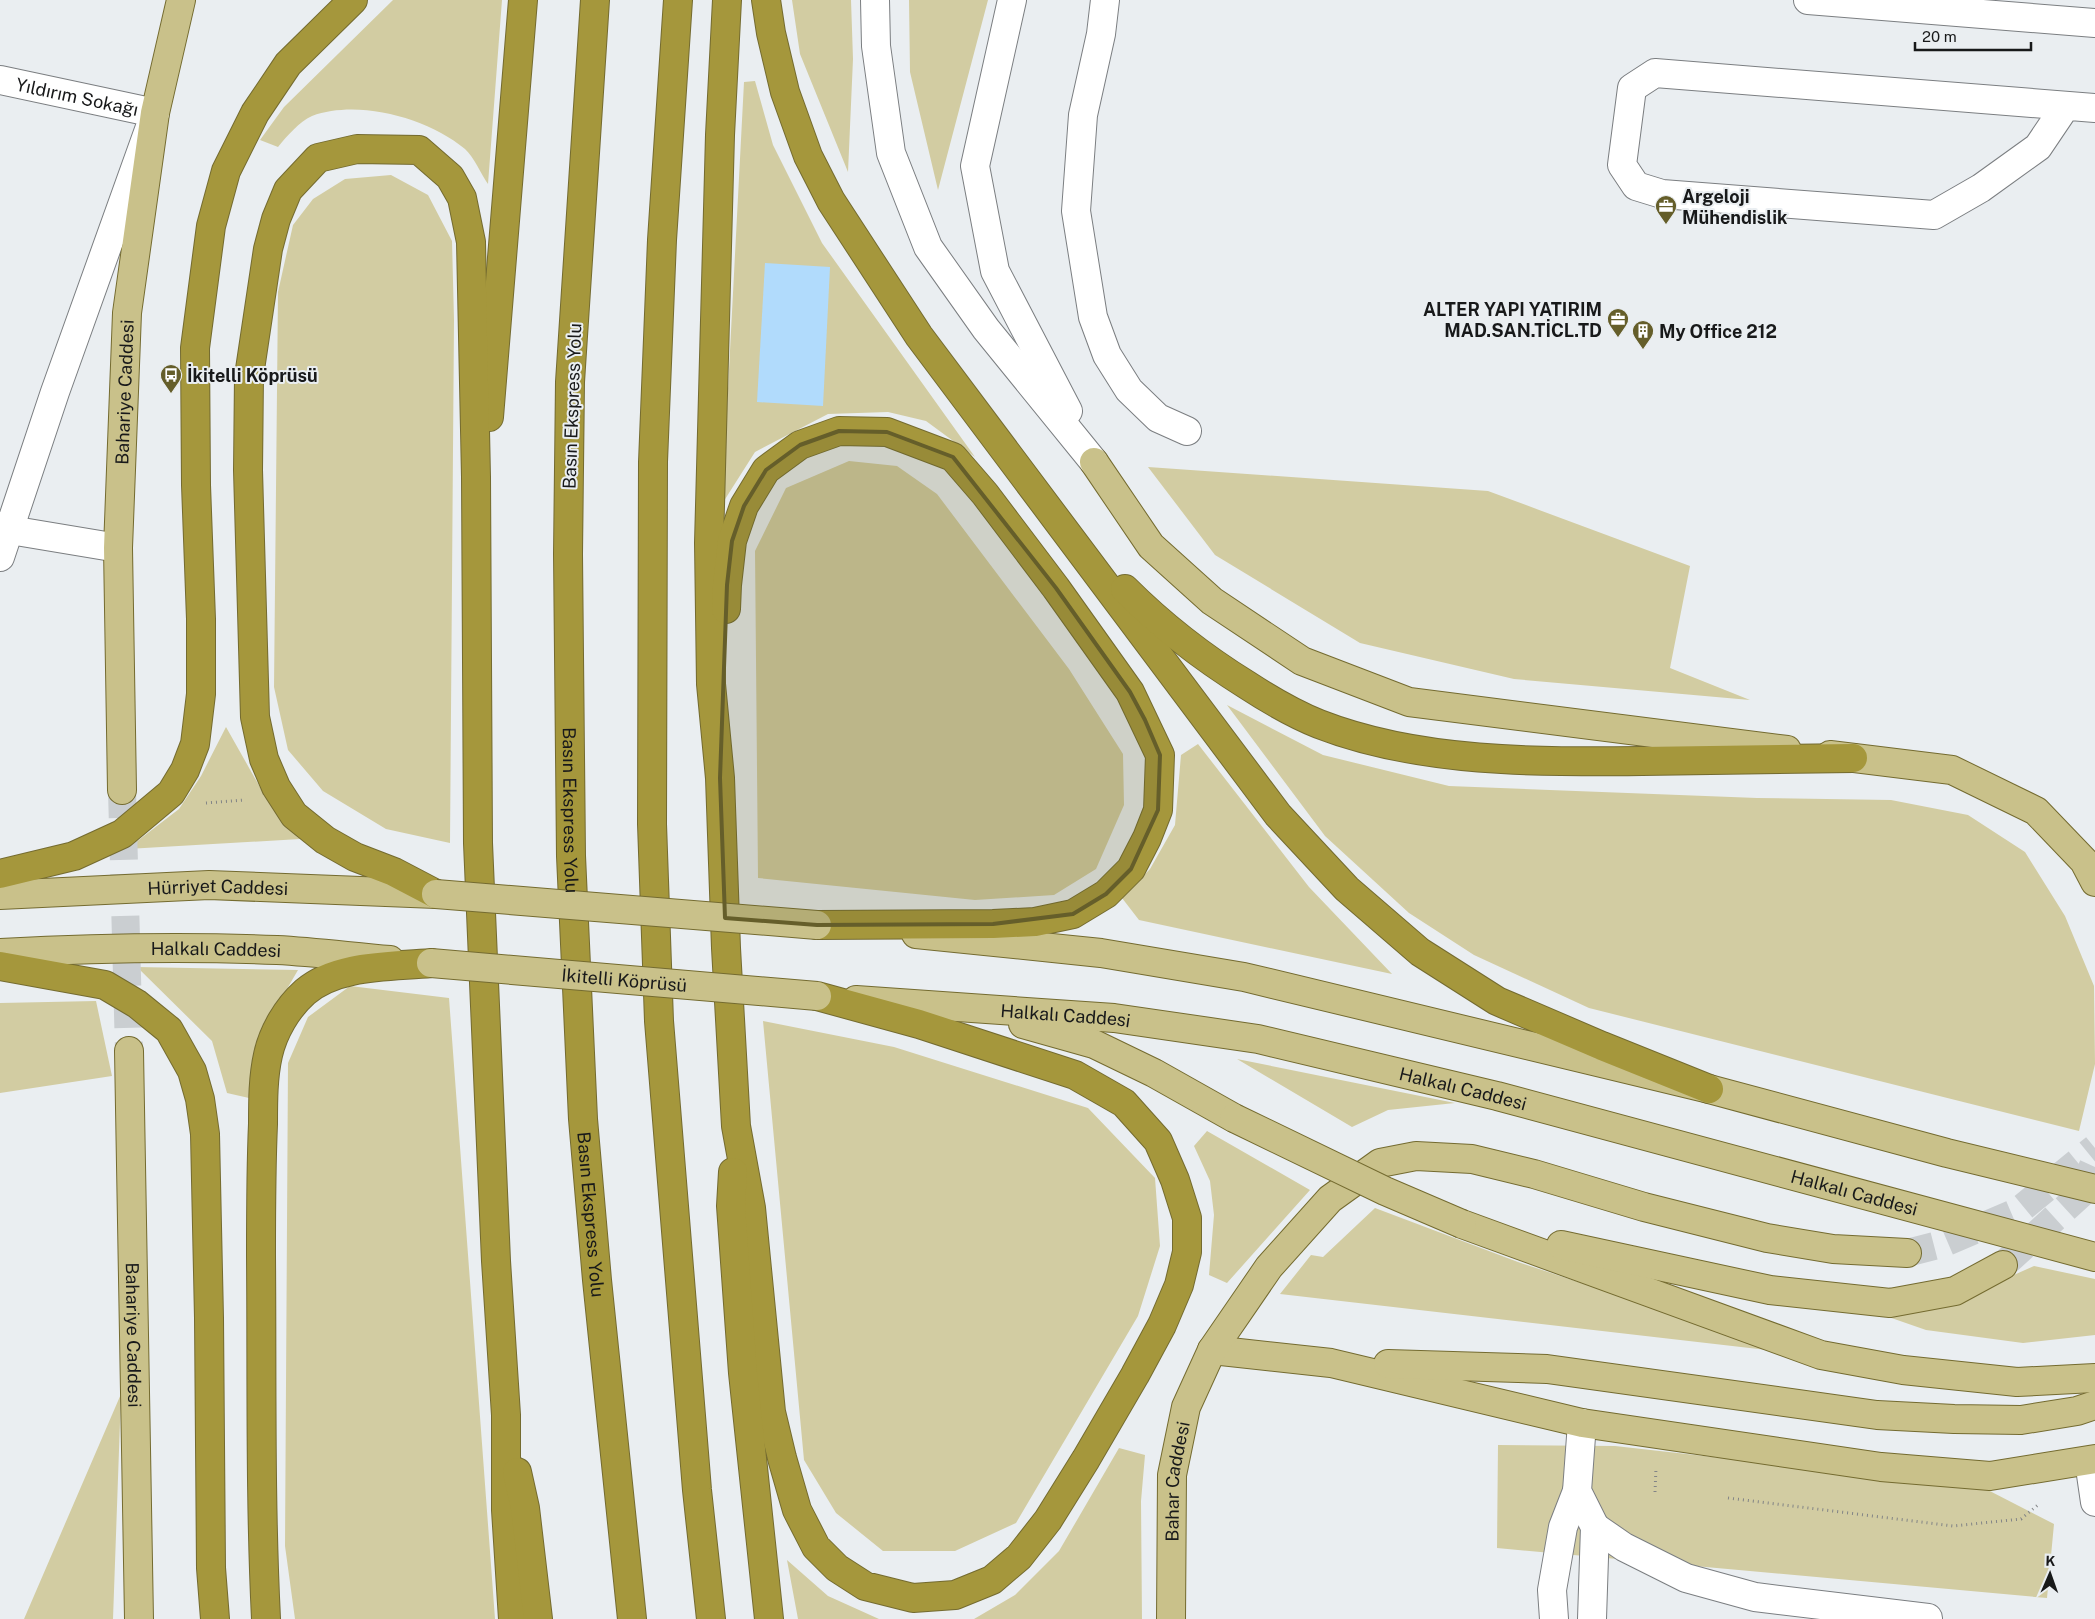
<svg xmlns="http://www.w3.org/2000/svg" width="2095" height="1619" viewBox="0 0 2095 1619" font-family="'Public Sans',sans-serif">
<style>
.green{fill:#d2cca2}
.water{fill:#b1dbfc}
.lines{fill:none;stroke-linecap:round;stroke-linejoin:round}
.major-tunnel{stroke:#caced1;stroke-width:28;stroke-dasharray:28 14;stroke-linecap:butt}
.minor-casing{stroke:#7b7e81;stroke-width:30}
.major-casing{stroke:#746b30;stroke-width:30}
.highway-casing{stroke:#746b30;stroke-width:30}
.path{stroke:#828486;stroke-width:3;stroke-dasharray:1 4;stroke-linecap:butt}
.minor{stroke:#fff;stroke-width:28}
.major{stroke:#c9c18a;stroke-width:28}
.highway{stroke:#a5973c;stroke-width:28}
.major-bridge-casing{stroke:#746b30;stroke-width:30;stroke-linecap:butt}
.major-bridge{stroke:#c9c18a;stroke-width:28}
.marked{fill:#655e2a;fill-opacity:0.2;stroke:#655e2a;stroke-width:4;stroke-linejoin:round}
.labels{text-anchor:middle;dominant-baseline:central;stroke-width:4;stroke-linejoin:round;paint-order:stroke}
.street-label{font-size:18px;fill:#18191a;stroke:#eaeef1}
.poi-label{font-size:18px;font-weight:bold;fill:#18191a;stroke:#eaeef1;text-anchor:start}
</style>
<rect width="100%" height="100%" fill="#eaeef1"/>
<path class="green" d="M393,0H502L488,184C481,174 474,157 465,149C427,118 359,99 312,116C299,122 287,136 278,147L260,140L284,107Z
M792,0H851L853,59L848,172L800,54Z
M909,0H988L938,190L910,72Z
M755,81L773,145L822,243L975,457L926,421L888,412L828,414L755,452L722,504L744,82Z
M391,175L428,195L452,241L454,320L450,843L386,829L323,791L288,750L274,687L278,292L293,225L313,199L345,179Z
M849,461L897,466L937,494L1069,669L1123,754L1124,805L1096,869L1054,895L975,900L758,878L755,551L786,488Z
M1148,467L1488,491L1690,566L1670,668L1750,700L1514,679L1360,643L1215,555Z
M1227,705L1323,755L1449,786L1757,798L1891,800L1968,815L2025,852L2065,916L2094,986L2095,1064L2079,1131L1589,1008L1474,955L1409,913L1325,836Z
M226,727L261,789L300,839L127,849L179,809L201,776Z
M1198,744L1309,887L1392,974L1139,920L1122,898L1150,869L1175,825L1181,755Z
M137,967L298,970L266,1025L249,1098L227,1093L212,1041Z
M350,986L449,998L495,1619H295L285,1546L288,1063L308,1017Z
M96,1001L112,1076L0,1093V1003Z
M763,1021L894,1047L1088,1108L1155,1178L1160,1246L1138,1316L1016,1523L955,1551H883L836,1513L804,1460Z
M1237,1059L1455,1103L1388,1110L1352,1127Z
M1207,1131L1310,1190L1227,1283L1209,1275L1214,1215L1210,1181L1194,1146Z
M1375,1208L1518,1262L1792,1353L1280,1294L1311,1255L1323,1257Z
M2034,1266L2095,1279V1335L2023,1343L1926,1330L1854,1305L1951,1303Z
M121,1394L113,1619H24Z
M1498,1445L1615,1446L1982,1487L2054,1524L2047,1598L1497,1548Z
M1119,1448L1145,1455L1141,1501L1142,1619H974L1015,1595L1059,1551Z
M787,1560L828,1596L879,1619H798Z"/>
<path class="water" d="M765,263L830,267L823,406L757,402Z"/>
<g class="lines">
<path class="major-tunnel" d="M122,790L129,1051
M1907,1253L1942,1244L2017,1212L2095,1148
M2003,1265L2080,1195L2093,1166"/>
<g class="minor-casing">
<g id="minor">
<path d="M875,0L876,46L891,153L928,247L986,329L1094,462"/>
<path d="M1012,0L975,166L995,271L1068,411"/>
<path d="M1105,0L1101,34L1083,115L1076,211L1093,317L1107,355L1129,390L1158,418L1187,431"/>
<path d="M1808,0L2095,23"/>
<path id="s1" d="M0,80L155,113L55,392L0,557"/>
<path d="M2065,107L2038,147L1981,188L1934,215L1662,194L1636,186L1622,165L1632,88L1655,73L2095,108"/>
<path d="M0,526L10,530L118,548"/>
<path d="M1582,1423L1577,1491L1595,1527L1592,1619"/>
<path d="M2089,1461L2095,1502"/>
<path d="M1595,1527L1624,1547L1686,1578L1755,1597L1928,1618"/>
<path d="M1554,1619L1552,1590L1563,1527L1577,1491"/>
</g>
</g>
<g class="major-casing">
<g id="major">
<path d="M1094,462L1151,546L1212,601L1302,661L1409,702L1787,750"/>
<path d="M1830,755L1952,770L2036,811L2084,861L2095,882"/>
<path id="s2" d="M122,790L118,548L127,313L155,113L181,0"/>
<path id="s3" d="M0,895L209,885L436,894"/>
<path d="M916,934L1101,953L1244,977L1709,1089L1947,1153L2095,1189"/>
<path id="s4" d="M0,953C92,948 184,946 277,950C315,952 353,957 390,960"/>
<path id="s5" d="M856,1000L1114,1018L1258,1039L1497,1096L2095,1257"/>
<path d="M1023,1024L1094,1044L1154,1073L1234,1118"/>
<path id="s6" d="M129,1051L139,1619"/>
<path d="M1462,1224L1821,1355L1903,1370L2017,1382L2095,1378"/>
<path d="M1561,1245L1770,1290L1890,1303L1955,1291L2003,1265"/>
<path d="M1212,1350L1331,1363L1582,1423L1881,1467L1990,1476L2095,1459"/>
<path d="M1388,1364L1547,1369L1877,1415L1954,1419L2021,1420L2077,1411L2095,1405"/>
<path id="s7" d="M1171,1619L1172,1475L1186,1407L1212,1350L1269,1267L1330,1199L1380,1163L1416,1156L1472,1159L1534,1174L1644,1207L1767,1238L1833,1249L1907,1253"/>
</g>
</g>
<g class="highway-casing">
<g id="highway">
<path id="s8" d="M595,0L570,382L568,554L571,856L583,1119L597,1280L632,1619"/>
<path d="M678,0L662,240L653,462L652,824L659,1021L697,1490L711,1619"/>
<path d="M727,0L720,135L709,543L711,684L720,778L726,948L736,1126L751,1208L771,1412L782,1458L797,1510L816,1547L837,1568L865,1586L913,1598L955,1595L992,1580L1019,1557L1048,1520L1086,1459L1135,1375L1162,1325L1179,1285L1187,1252V1218L1175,1180L1158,1141L1124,1103L1075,1075L919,1024L817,996"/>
<path d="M766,0L771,33L785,92L808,156L831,201L919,336L1278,815L1347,889L1420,952L1497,1001L1602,1046L1709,1089"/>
<path d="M489,417L523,0"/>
<path d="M1125,589C1163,627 1202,657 1247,685C1270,700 1294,714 1319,724C1419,763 1537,762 1642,761C1713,760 1783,759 1853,758"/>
<path d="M726,609L727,585L732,541L744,506L766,470L800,445L839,431L887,432L953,457L985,494L1056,588L1130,692L1160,755L1158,810L1147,838L1131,869L1106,894L1073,914L1035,922L993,924L817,925"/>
<path d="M0,874L74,856L122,834L171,793L185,770L195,744L201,694V619L196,485L195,348L211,226L226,171L255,113L288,64L353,0"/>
<path d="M436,894L394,872L355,857L325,840L294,815L276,787L264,759L255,717L248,470L249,376L268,249L276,219L288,190L318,158L357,149L419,150L450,177L462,198L471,242L476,477L478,843L496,1261L506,1415V1510L513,1619"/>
<path d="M0,966L105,985L137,1004L169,1030L192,1071L200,1099L205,1134L209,1318L211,1568L215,1619"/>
<path d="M733,1172L731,1206L743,1373L769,1619"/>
<path d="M517,1472L525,1508L538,1619"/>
<path d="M266,1619C260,1498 262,1377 261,1255C261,1212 261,1168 263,1124C263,1101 263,1077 268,1055C273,1032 287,1008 305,992C338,964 391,967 431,963"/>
</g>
</g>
<path class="path" d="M206,803L244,800
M1655,1492L1656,1468
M1728,1498L1953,1526L2021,1519L2039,1504"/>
<use href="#minor" class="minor"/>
<use href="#major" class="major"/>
<use href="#highway" class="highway"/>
<g class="major-bridge-casing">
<g id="major-bridge">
<path d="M436,894L817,925"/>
<path id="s9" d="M431,963L817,996"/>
<path d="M1234,1118L1385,1191L1462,1224"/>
</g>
</g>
<use href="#major-bridge" class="major-bridge"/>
</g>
<path class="marked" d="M839,431L887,432L953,457L1056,588L1130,692L1145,720L1160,755L1158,810L1131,869L1106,894L1073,914L993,924L817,925L725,918L720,778L727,585L732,541L744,506L766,470L800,445Z"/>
<defs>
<g id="office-pin" transform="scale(1.125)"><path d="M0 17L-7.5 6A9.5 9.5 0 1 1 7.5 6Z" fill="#655e2a" stroke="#eaeef1"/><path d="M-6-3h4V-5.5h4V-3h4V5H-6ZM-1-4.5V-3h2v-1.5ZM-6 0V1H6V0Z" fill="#fff"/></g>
<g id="building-pin" transform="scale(1.125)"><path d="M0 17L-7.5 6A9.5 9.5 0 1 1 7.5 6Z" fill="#655e2a" stroke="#eaeef1"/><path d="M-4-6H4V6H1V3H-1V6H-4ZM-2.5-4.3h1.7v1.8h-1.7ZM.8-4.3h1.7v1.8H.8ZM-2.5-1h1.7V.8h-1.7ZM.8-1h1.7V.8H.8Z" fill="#fff"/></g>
<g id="bus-pin" transform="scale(1.125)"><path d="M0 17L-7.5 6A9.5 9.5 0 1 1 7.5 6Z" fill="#655e2a" stroke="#eaeef1"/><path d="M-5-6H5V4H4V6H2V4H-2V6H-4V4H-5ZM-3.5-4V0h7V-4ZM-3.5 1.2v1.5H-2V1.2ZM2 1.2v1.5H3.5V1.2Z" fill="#fff"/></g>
</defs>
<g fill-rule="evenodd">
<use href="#office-pin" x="1666" y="206"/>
<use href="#office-pin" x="1618" y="319"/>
<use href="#building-pin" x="1643" y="331"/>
<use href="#bus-pin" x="171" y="375"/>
</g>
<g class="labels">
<g class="street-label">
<text stroke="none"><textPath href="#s1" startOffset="79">Yıldırım Sokağı</textPath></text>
<text stroke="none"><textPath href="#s2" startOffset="398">Bahariye Caddesi</textPath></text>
<text transform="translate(572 406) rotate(-88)">Basın Ekspress Yolu</text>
<text stroke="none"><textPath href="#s8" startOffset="811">Basın Ekspress Yolu</textPath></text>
<text stroke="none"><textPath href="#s3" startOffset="218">Hürriyet Caddesi</textPath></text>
<text stroke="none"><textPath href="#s4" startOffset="216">Halkalı Caddesi</textPath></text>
<text stroke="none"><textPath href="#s9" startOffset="194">İkitelli Köprüsü</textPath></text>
<text stroke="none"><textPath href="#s5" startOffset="210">Halkalı Caddesi</textPath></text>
<text stroke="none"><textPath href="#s5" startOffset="615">Halkalı Caddesi</textPath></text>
<text stroke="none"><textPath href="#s5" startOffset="1020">Halkalı Caddesi</textPath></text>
<text stroke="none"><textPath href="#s8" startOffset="1216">Basın Ekspress Yolu</textPath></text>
<text stroke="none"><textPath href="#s6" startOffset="284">Bahariye Caddesi</textPath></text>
<text stroke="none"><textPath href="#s7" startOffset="138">Bahar Caddesi</textPath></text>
</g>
<g class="poi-label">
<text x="1682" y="196">Argeloji<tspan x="1682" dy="21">Mühendislik</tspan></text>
<text x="1602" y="309" text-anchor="end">ALTER YAPI YATIRIM<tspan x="1602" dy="21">MAD.SAN.TİCL.TD</tspan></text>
<text x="1659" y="331">My Office 212</text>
<text x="187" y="375">İkitelli Köprüsü</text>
</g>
</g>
<g transform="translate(2050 1574) rotate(2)" stroke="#eaeef1" stroke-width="4" paint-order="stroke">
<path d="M0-4L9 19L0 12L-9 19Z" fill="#18191a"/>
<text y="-8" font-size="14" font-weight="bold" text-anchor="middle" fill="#18191a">K</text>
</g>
<path d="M1915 42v8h116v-8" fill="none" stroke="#18191a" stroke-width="2.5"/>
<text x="1922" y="42" font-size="15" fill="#18191a" stroke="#eaeef1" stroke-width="4" paint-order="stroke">20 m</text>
</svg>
